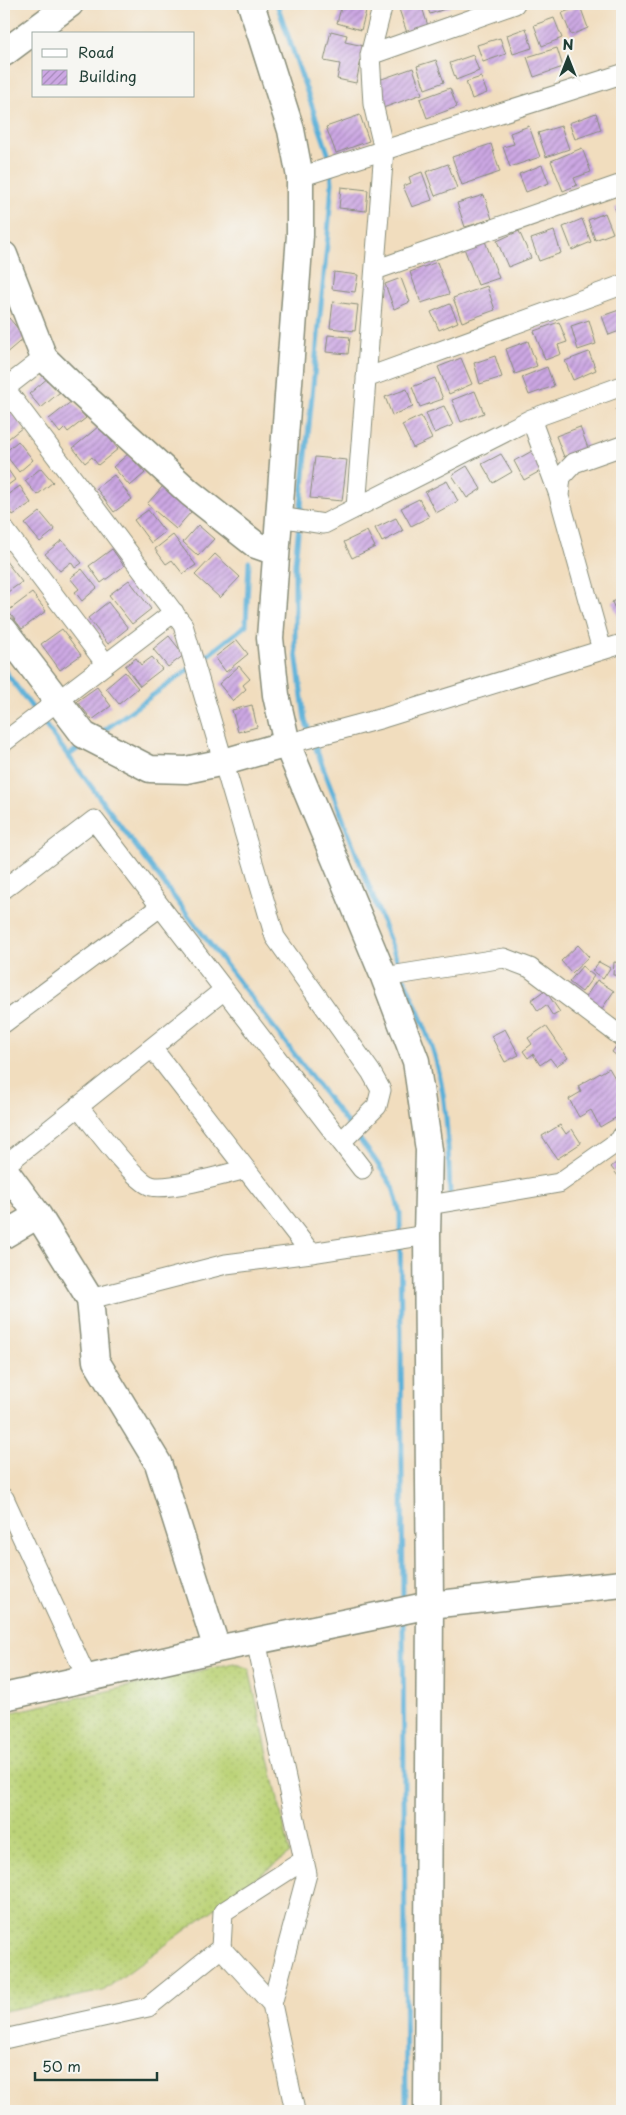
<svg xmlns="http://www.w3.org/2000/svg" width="626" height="2115" viewBox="0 0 626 2115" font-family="'Playpen Sans',sans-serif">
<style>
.grass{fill:url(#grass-dots);stroke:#6e8856}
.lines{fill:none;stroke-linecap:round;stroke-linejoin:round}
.stream{stroke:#5cb0d8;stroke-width:5}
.building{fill:url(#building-hatch)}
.street-casing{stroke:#888d79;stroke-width:21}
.secondary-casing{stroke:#888d79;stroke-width:29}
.street{stroke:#fff;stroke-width:19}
.secondary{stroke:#fff;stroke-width:26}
</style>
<defs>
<pattern id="grass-dots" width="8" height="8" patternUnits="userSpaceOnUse" patternTransform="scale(1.25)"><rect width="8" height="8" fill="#bcd378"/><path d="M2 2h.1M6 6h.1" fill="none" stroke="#a1b668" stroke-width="1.8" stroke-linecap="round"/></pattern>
<pattern id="building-hatch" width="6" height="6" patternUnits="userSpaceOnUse" patternTransform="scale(1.25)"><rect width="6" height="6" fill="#cca7e3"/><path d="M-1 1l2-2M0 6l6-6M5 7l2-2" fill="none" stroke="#a589b9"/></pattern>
</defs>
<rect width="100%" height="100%" fill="#f6f6f2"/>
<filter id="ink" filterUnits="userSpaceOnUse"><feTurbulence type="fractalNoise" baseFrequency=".02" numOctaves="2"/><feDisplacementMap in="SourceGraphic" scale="10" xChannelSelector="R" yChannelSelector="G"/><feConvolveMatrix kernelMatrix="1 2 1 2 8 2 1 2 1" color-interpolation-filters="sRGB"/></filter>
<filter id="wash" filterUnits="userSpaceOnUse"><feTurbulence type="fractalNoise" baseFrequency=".0096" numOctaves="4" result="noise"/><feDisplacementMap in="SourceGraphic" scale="20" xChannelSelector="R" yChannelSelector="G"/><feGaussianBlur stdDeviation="1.12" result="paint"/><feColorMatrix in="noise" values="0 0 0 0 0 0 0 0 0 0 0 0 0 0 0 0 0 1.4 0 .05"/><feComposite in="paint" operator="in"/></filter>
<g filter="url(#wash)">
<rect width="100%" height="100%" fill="#f1ddbe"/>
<path class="grass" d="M234,1663L249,1669L290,1853L103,1991L4,2011V1714Z"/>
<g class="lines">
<path class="stream" d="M277,4L329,156L330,163
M300,516L327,245L332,183L331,171
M299,525L295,563V645L305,720L401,970
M199,662L246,625L249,562
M4,670L174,897L373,1157L393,1187L400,1213L403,1603
M99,734L192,667
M68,756L84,744
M404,978C415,1004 427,1030 435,1057C448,1102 448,1149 450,1195
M403,1619L406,2111"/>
</g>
<g id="blocks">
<path class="building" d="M342,4L366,11L361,30L337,23Z
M415,4H421L428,26L407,33L399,9Z
M426,4H450L451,7L430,14Z
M580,6L588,28L571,35L562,13Z
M554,18L562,38L542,46L534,25Z
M526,28L532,48L513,54L507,35Z
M331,31L347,35L345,42L364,46L356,83L337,79L340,64L324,61Z
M500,38L506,54L483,62L477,45Z
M557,48L563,67L534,77L527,57Z
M473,55L479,71L456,80L450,63Z
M436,60L444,82L425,89L417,66Z
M413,68L422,94L383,108L380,98L379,80Z
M481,77L487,93L472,99L466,82Z
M450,88L457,107L427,118L420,99Z
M596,113L601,130L575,139L569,123Z
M360,115L369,141L336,153L326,127Z
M529,126L540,157L510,167L503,147L514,144L510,133Z
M561,126L569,149L546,157L538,133Z
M491,144L500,172L462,185L452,157Z
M582,148L591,172L574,178L577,185L563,191L551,161Z
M448,164L457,188L435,196L426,172Z
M542,165L549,183L526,192L519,174Z
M422,172L432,200L412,207L403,186L411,183L409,177Z
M341,187L368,190L366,211L339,208Z
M484,195L492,219L465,227L457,203Z
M622,206V228L615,208Z
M605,213L613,233L595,240L588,220Z
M582,219L591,242L572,250L563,227Z
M519,231L531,258L508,267L497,241Z
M554,231L561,253L539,261L531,239Z
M485,241L499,278L478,285L464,248Z
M437,262L449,294L421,303L410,272Z
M334,272L358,275L355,292L332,289Z
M401,278L410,302L394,309L385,284Z
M487,286L495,310L462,322L453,298Z
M333,302L358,305L355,331L330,328Z
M450,304L458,322L439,330L431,312Z
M622,309V330L609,335L602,316Z
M9,318L25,337L4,355V323Z
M589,320L596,344L578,350L571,326Z
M559,322L567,342L558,345L561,354L545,360L534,331Z
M328,335L350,337L348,354L326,352Z
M528,341L537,366L515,374L506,349Z
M589,352L596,370L573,380L565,361Z
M495,356L502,377L480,384L474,363Z
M461,358L472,384L449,394L438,367Z
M547,367L554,386L529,395L522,377Z
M49,377L60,392L41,408L29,394Z
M435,378L443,399L420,407L412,387Z
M407,389L413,407L392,415L385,397Z
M475,391L484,413L461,422L452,400Z
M72,401L86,418L68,432L65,428L60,433L49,419Z
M444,406L453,425L434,433L426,413Z
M622,407V427L616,409Z
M11,412L23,427L4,442V417Z
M421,416L432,439L413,448L402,425Z
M99,426L118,449L98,465L92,457L85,463L73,448Z
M580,427L588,448L564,457L556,436Z
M18,441L33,460L19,472L4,453Z
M532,451L542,470L524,480L514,461Z
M128,454L145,473L130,486L113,467Z
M501,454L512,472L493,483L482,464Z
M315,457L347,460L342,501L310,498Z
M4,464L15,480L4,488Z
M467,466L481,489L467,498L452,475Z
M41,468L53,482L37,495L25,481Z
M114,475L132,499L114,512L96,488Z
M447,481L458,501L436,513L425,492Z
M20,486L31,503L13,515L7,506L4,508V497Z
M163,486L191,512L176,529L147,504Z
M419,499L429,517L411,526L401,508Z
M148,510L165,532L151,543L134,520Z
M40,512L55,530L40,542L25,524Z
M396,518L403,531L382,542L375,528Z
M198,525L214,539L198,556L183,542Z
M367,531L375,547L352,558L344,542Z
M173,535L196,565L183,574L172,560L166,564L155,549Z
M62,540L82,563L75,568L71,562L60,571L45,554Z
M112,549L124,566L101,583L89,566Z
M215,554L240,577L220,598L195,575Z
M5,560L22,582L5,594L4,592Z
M82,569L97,588L82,601L75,592L79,589L70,578Z
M129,580L151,609L132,624L109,595Z
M32,593L46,611L22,629L8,611Z
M622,598V620L620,621L612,602Z
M108,602L128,628L108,644L88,618Z
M62,629L81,655L60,670L41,644Z
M169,636L184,655L168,667L153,649Z
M237,640L248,654L226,672L215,657Z
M152,657L162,669L140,686L125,666L136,658L141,665Z
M239,666L250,679L243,685L246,689L233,701L219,684Z
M125,672L138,688L119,704L106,688Z
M97,687L111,706L92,720L77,701Z
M252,705L257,727L238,732L232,710Z
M578,945L589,957L572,973L561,961Z
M599,962L610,968L603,979L592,971Z
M614,962L622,963V976L613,975Z
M582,966L594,976L582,992L569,982Z
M597,980L614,991L601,1010L584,999Z
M545,990L560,1012L553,1016L546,1005L538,1011L531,1000Z
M546,1026L568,1058L556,1066L550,1058L540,1065L533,1054L528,1058L523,1051L532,1044L528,1038Z
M505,1029L519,1055L505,1062L491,1036Z
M619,1042L622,1044V1060L612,1052Z
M609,1068L622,1090V1114L600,1127L591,1110L579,1117L569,1099L581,1092L578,1086Z
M560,1125L566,1134L572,1129L581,1143L557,1159L542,1136Z
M622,1158V1181L611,1167Z"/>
</g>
</g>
<g filter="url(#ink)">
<use href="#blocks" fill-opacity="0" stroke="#888d79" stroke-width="1"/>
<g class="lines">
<g class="street-casing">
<path id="street" d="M370,55L515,4
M300,177L622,74
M375,270L622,184
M366,378L622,285
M4,387L183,625L275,937L371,1072L381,1090L377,1106L341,1142
M4,389L44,358
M531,419L559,495
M356,508L384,150L373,104L370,55L383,4
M279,517L324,524L531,419L622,386
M4,529L106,664
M602,650L559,496L561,477L574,463L622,446
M4,742L174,612
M287,744L383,718L622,644
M4,889L94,820L362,1169
M384,977L504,958L530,968L622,1037
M4,1023L160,907
M152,1048L311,1253
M78,1106C91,1122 135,1182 151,1186C167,1191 227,1174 246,1169
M4,1166L224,990
M429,1205L559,1183L620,1140L622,1136
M90,1299L226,1264L311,1253L427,1235
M4,1498L87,1678
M256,1641L307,1874L272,2004
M221,1948L272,2004L295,2111
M4,2039L148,2007L221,1948L223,1912L304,1860"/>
</g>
<g class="secondary-casing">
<path id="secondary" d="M251,4L291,130L300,177V235L270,638L276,695L287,744L384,977L416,1061L429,1150L427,1235L430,1605L427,2111
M4,53L70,4
M4,255L44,358L74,387L190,493L256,545L276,552
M4,630L84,735L150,769L186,770L224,762L287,744
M4,1169L38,1215L90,1299L96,1361L158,1463L217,1649
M4,1235L38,1215
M4,1697L217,1649L430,1605L622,1584"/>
</g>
<use href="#street" class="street"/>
<use href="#secondary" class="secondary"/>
</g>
</g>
<rect width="626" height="2115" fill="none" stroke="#f6f6f2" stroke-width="20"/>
<rect x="32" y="32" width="162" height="65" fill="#f6f6f2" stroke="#a0aca6"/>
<rect x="42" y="49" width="25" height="8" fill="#ffffff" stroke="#a0aca6"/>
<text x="78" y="58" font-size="15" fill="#1f3d34">Road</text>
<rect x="42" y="70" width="25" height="15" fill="url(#building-hatch)" stroke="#a0aca6"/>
<text x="78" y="82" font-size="15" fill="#1f3d34">Building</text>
<g transform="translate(568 58)" stroke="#f6f6f2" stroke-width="4" paint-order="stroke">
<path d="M0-4L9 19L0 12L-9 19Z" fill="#1f3d34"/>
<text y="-8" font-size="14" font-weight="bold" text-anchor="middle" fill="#1f3d34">N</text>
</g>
<path d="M35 2072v8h122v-8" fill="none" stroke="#1f3d34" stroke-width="2.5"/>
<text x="42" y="2072" font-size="15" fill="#1f3d34" stroke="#f6f6f2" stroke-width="4" paint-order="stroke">50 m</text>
</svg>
